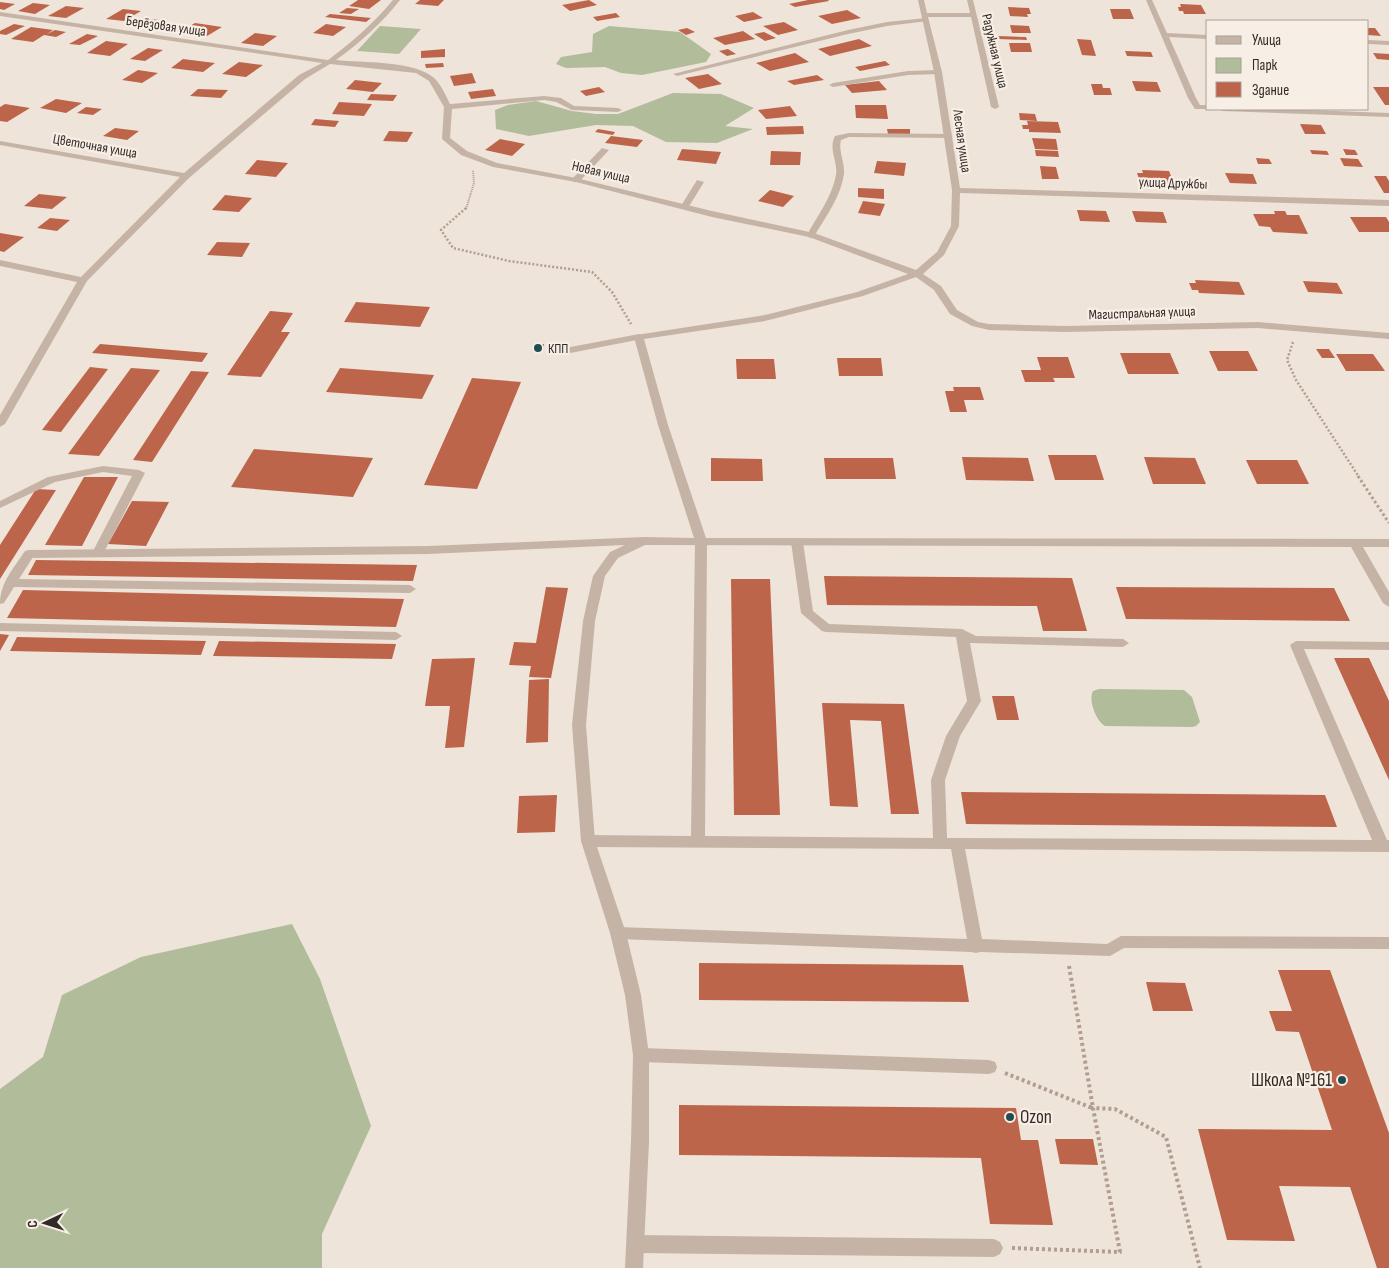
<svg xmlns="http://www.w3.org/2000/svg" width="1389" height="1268" viewBox="0 0 1389 1268" font-family="'Sofia Sans Condensed',sans-serif">
<style>
.green{fill:#b1bc9b}
.building{fill:#bc654a}
.lines{fill:none;stroke-linecap:round;stroke-linejoin:round}
.path-far3{stroke:#b19e91;stroke-width:2;stroke-dasharray:1 1;stroke-linecap:butt}
.path-far2{stroke:#b19e91;stroke-width:2.5;stroke-dasharray:2 2;stroke-linecap:butt}
.path-far1{stroke:#b19e91;stroke-width:3;stroke-dasharray:2.5 2.5;stroke-linecap:butt}
.path{stroke:#b19e91;stroke-width:4;stroke-dasharray:3 3;stroke-linecap:butt}
.service{fill:#c5b4a6;fill-rule:evenodd}
.minor{fill:#c5b4a6;fill-rule:evenodd}
.poi-dot{fill:#204d50;stroke:#f7eee5;stroke-width:2}
.labels{text-anchor:middle;dominant-baseline:central;stroke-width:4.5;stroke-linejoin:round;paint-order:stroke}
.far-street-label{font-size:14px;fill:#322a26;stroke:#f7eee5}
.far-poi-label{font-size:14px;fill:#322a26;stroke:#f7eee5;text-anchor:start}
.near-poi-label{font-size:19px;fill:#322a26;stroke:#f7eee5;text-anchor:end}
</style>
<rect width="100%" height="100%" fill="#efe4d9"/>
<path class="green" d="M380,26L421,29L399,54L357,51Z
M609,26L680,32L711,54L706,62L642,75L621,73L605,67L566,68L556,64L561,57L592,52L593,34Z
M673,93L721,94L754,108L725,126L753,129L717,143L666,142L633,126L596,125L529,136L496,129L495,110L508,105L536,101L572,111L596,114H618Z
M1099,689L1184,690L1192,697L1200,722L1196,726L1192,727L1105,726C1096,721 1088,700 1093,691Z
M292,924L320,979L371,1126L322,1234V1268H0V1089L43,1057L62,995L141,957Z"/>
<path class="building" d="M358,0H381L369,9L349,6Z
M420,0H444L438,6L415,4Z
M589,0L597,5L570,11L562,5Z
M808,0H828L829,1L795,7L789,4Z
M0,2L15,4L4,10L0,9Z
M33,3L50,5L35,14L18,11Z
M1180,4L1201,5L1206,14H1184L1183,11H1179L1178,7H1181Z
M66,6L84,8L66,18L48,16Z
M1008,7L1029,8L1031,14H1027L1028,17L1010,16Z
M347,8L359,9L351,14L339,13Z
M123,9L141,11L124,21L106,19Z
M1110,9H1130L1134,19H1113Z
M847,10L861,18L832,24L818,16Z
M753,12L763,18L744,22L735,16Z
M616,13L620,17L597,21L593,17Z
M330,14L371,18L366,22L325,17Z
M139,18L159,20L144,29L125,26Z
M784,22L798,30L778,35L763,26Z
M195,23L222,27L207,36L180,32Z
M14,24L25,26L6,35L0,34V31Z
M326,24L346,27L333,36L313,33Z
M1010,25L1029,26L1031,33H1012Z
M31,27L53,30L47,34L55,30L66,32L56,37L44,35L33,42L11,39Z
M687,28L695,32L686,35L678,30Z
M1368,28H1375L1381,36L1368,35Z
M743,31L755,39L725,45L713,38Z
M764,32L776,38L765,41L754,34Z
M255,33L277,36L263,46L241,43Z
M87,34L98,36L80,45L69,44Z
M998,36L1026,37L1027,40L998,39Z
M859,39L872,46L830,56L818,49Z
M1077,39L1091,40L1096,56L1082,55Z
M106,41L128,44L110,56L87,53Z
M1009,43H1030L1032,52H1011Z
M148,48L163,50L145,61L130,59Z
M445,49V57L421,58V51Z
M728,49L736,54L727,56L719,51Z
M1125,51L1151,52L1153,57L1127,56Z
M795,53L809,62L770,71L756,63Z
M1373,53L1389,54V60L1377,59Z
M183,59L215,63L203,72L171,68Z
M885,61L890,65L860,71L855,67Z
M239,62L263,65L246,77L222,74Z
M443,63L444,67L426,68L425,64Z
M138,70L158,73L142,83L122,80Z
M472,73L476,83L454,86L450,76Z
M708,74L722,84L699,89L685,78Z
M817,75L824,80L794,85L787,81Z
M355,80L382,83L373,92L346,89Z
M879,81L887,90L852,93L845,85Z
M1132,81L1157,82L1161,92L1136,91Z
M1091,84H1102L1103,88H1110L1112,95H1094Z
M599,87L605,92L586,96L580,91Z
M1373,87H1389V105H1385Z
M198,89L228,90L221,98L190,96Z
M493,89L496,96L471,99L468,92Z
M371,94L397,95L393,101L367,100Z
M56,99L82,103L66,113L40,108Z
M339,102L372,104L364,116L332,114Z
M5,104L30,108L7,122L0,121V107Z
M855,105H886L888,119L856,118Z
M790,106L797,116L766,119L758,110Z
M86,107L102,109L93,115L77,113Z
M1019,113L1035,114L1037,121L1020,120Z
M315,119L339,121L335,127L311,125Z
M1027,121L1058,122L1061,133L1029,132V129H1023L1022,125H1028Z
M1300,124L1321,125L1326,134H1305Z
M803,126L804,134L767,135L766,127Z
M115,128L139,131L127,140L103,136Z
M598,129L615,132L613,135L595,132Z
M887,129H910V135L888,134Z
M389,131L413,132L407,142L383,141Z
M611,136L643,140L637,147L605,143Z
M1032,138L1056,139L1058,150L1035,149Z
M500,139L525,144L512,156L485,150Z
M682,149L721,152L716,164L677,160Z
M1343,149L1355,150L1358,155H1346Z
M1035,150L1058,151L1059,157L1036,156Z
M1310,150L1327,151L1329,155L1312,154Z
M771,151L801,152L800,165H770Z
M1256,158L1269,159L1272,164H1258Z
M1340,158L1358,159L1363,167L1344,166Z
M257,160L288,163L276,177L245,174Z
M877,161L906,163L904,176L874,173Z
M1040,166L1056,167L1059,179H1042Z
M1142,170L1169,171L1175,186L1147,185L1146,182H1140L1137,173H1143Z
M1225,173L1253,174L1257,184L1230,183Z
M1374,176H1386L1389,181V193H1384Z
M858,188L884,189V199L858,197Z
M770,190L794,196L783,207L758,201Z
M39,194L67,197L52,209L24,206Z
M225,195L252,198L239,212L212,210Z
M863,201L885,204L880,216L858,213Z
M1077,210L1106,211L1110,222L1080,221Z
M1132,211L1163,212L1167,223L1136,222Z
M1274,211H1285L1287,215H1299L1308,234L1273,232L1270,227L1259,226L1253,214H1275Z
M1350,217H1386L1389,222V232H1359Z
M50,218L70,220L57,231L37,228Z
M0,233L24,237L4,252L0,251Z
M217,242L250,243L242,257L207,255Z
M1195,280L1239,282L1245,295L1199,293L1198,290H1192L1189,283H1196Z
M1303,281L1337,283L1343,294L1308,292Z
M356,302L430,307L420,327L344,322Z
M270,311L293,313L281,332H290L261,377L227,375Z
M100,344L208,353L202,362L92,353Z
M544,344L543,351H533V345Z
M1316,349H1329L1335,358H1322Z
M1209,351H1248L1258,371H1218Z
M1120,353H1170L1179,374H1128Z
M1336,354H1373L1385,371H1346Z
M1037,357H1068L1075,378H1053L1055,382H1025L1021,370H1041Z
M837,358H881L883,376H839Z
M736,359H774L776,379H737Z
M90,367L108,369L61,432L42,430Z
M131,368L160,370L99,456L68,454Z
M340,368L434,375L422,399L326,392Z
M191,371L209,372L152,462L133,460Z
M472,378L521,382L477,489L424,485Z
M953,387H980L984,400H964L967,412H950L945,391H954Z
M254,449L373,458L353,497L231,487Z
M1048,455H1096L1104,480H1055Z
M962,457L1028,458L1034,481L966,480Z
M1144,457L1195,458L1206,484H1153Z
M711,458L762,459L763,481H711Z
M824,458H893L896,479H826Z
M1246,460H1297L1309,484H1257Z
M84,477H118L82,546L45,545Z
M36,489L56,490L0,579V545Z
M132,501L169,502L146,546L108,544Z
M36,560L417,565L413,581L28,575Z
M824,576L1072,578L1087,631H1043L1037,606L827,605Z
M731,579H770L780,815H734Z
M546,587L568,588L551,678L529,677L531,666L509,665L514,642L536,643Z
M1116,587L1334,588L1350,621L1126,619Z
M23,590L404,599L396,627L7,618Z
M0,634L9,635L0,651Z
M17,637L206,641L201,655L10,651Z
M219,641L396,644L392,659L213,656Z
M475,658L464,747L445,748L450,706H425L432,659Z
M1334,658H1369L1389,701V780Z
M549,679L548,742L526,743L529,680Z
M992,696H1014L1019,720H997Z
M822,703L904,704L919,814H891L881,721L850,720L858,807L830,806Z
M961,792L1325,795L1337,827L966,824Z
M557,795L555,832L517,833L519,796Z
M699,963L963,965L969,1002L699,1000Z
M1278,970H1330L1389,1133V1268H1377L1350,1187L1279,1186L1295,1241L1227,1240L1198,1129L1332,1130L1299,1032L1276,1031L1269,1011H1292Z
M1146,982L1185,983L1193,1011H1153Z
M679,1105L1016,1108L1021,1140H1038L1053,1225L990,1224L981,1158L679,1155Z
M1055,1139H1093L1098,1165L1060,1164Z"/>
<g class="lines">
<path class="path-far3" d="M466,209L474,183L473,170"/>
<path class="path-far2" d="M466,208L441,230L453,248L509,261L592,272L612,292L631,324
M1293,342L1287,360L1296,380L1359,477"/>
<path class="path-far1" d="M1358,476L1389,523"/>
<path class="path" d="M1069,966L1093,1108
M1005,1073L1092,1108
M1012,1248L1120,1252L1093,1108L1115,1109L1166,1137L1200,1268"/>
<path class="service" d="M926,18L929,20L928,21L887,26L848,34L677,76L673,74L848,30L887,22Z
M938,70H941V74L908,75L833,87L829,85L833,83L908,71Z
M849,133L949,134L953,136L949,138L849,137L841,140C838,151 845,162 844,174C841,196 826,216 815,235L811,238L808,237L807,235C817,216 832,197 836,175C838,161 828,149 835,136Z
M602,148L609,150L579,182H573V178Z
M697,180L704,182L688,208H682L681,206Z
M639,334L642,335V339L560,355L555,352L560,349Z
M103,466L139,470L145,473L102,556L98,557L92,553L132,476L103,472L55,482L0,508V501L48,477Z
M701,537L707,541L705,836L933,838L931,780L946,736L967,701L956,637L826,632L822,631L801,613L791,542L793,539L797,538L803,542L813,611L829,624L962,629L976,636L1123,639L1129,643L1123,647L970,643L981,701L960,736L945,780L947,838L1372,840L1290,645L1296,641L1389,642V650L1304,649L1387,840H1389V852L965,849L982,939L1107,944L1121,936L1389,937V949L1124,948L1110,956L980,952L976,953L971,952L618,939L613,937L610,933L613,929L618,927L967,939L951,849L588,847L583,845L581,841L583,837L588,835L691,836L695,541Z
M29,550L35,554L19,579L410,585L416,589L410,593L14,587L4,603L0,604C0,583 13,569 25,551Z
M0,623L396,632L402,636L396,640L0,631Z
M641,1048L989,1060L995,1062L997,1067L995,1072L989,1074L641,1062L635,1060L633,1055L635,1050Z
M637,1235L994,1239L1000,1242L1003,1248L1000,1254L994,1257L637,1253L631,1250L628,1244L631,1238Z"/>
<path class="minor" d="M393,0H400C382,23 360,43 336,60C362,63 414,60 434,78C441,84 446,96 450,104L544,96L561,98L574,106L618,108L622,110L618,112L572,110L556,102L544,100L452,109L450,138L467,151L497,163L576,178L712,211L814,233L916,270L937,252L951,226L952,190L934,72L918,0H924L927,13H970L967,0H973L999,107L995,109L991,107L971,17H928L942,72L960,188L1389,200V206L960,193L959,226L944,255L923,274L941,286L957,310L978,322L989,324L1065,326L1258,322L1389,333V339L1258,328L1065,332L989,330L972,326L950,314L934,290L916,277L863,296L765,321L644,339L668,425L706,538L1389,539V547H1363L1389,592V607L1383,603L1351,547L645,545L618,558L605,576L595,621L586,725L595,841L626,933L641,995L649,1055V1142L643,1268H625L631,1142L633,1055L625,995L610,933L581,841L572,725L583,621L593,576L610,552L625,545L428,554L29,558L23,554L29,550L428,546L645,537L694,538L658,425L634,337L636,335L765,315L857,292L908,274L809,237L712,217L576,182L493,167L461,155L442,139L444,107L429,81L416,73L330,64L305,79L189,178L87,281L5,424L0,427V415L77,282L0,266V260L81,277L180,177L0,145V141L184,173L299,75L322,63L0,16V12L328,60C352,42 374,23 393,0Z
M1146,0H1152L1167,33L1208,35V39L1169,37L1196,98L1200,105H1208V109H1210H1195L1188,98Z
M1368,40L1389,41V45L1368,44Z
M1219,109H1280L1389,113V117L1223,111Z"/>
</g>
<g class="poi-dot">
<circle cx="538" cy="348" r="5"/>
<circle cx="1342" cy="1080" r="5"/>
<circle cx="1010" cy="1117" r="5"/>
</g>
<g class="labels">
<g class="far-street-label">
<text transform="translate(166 26) rotate(8)">Берёзовая улица</text>
<text transform="translate(995 51) rotate(77)">Радужная улица</text>
<text transform="translate(962 141) rotate(82)">Лесная улица</text>
<text transform="translate(95 146) rotate(10)">Цветочная улица</text>
<text transform="translate(601 172) rotate(13)">Новая улица</text>
<text transform="translate(1173 183) rotate(2)">улица Дружбы</text>
<text transform="translate(1142 313) rotate(-2)">Магистральная улица</text>
</g>
<g class="far-poi-label">
<text x="548" y="348">КПП</text>
</g>
<g class="near-poi-label">
<text x="1332" y="1080">Школа №161</text>
<text x="1020" y="1117" text-anchor="start">Ozon</text>
</g>
</g>
<rect x="1206" y="20" width="162" height="90" fill="#f7eee5" stroke="#a8a099"/>
<rect x="1216" y="36" width="25" height="8" fill="#c5b4a6" stroke="#a8a099"/>
<text x="1252" y="45" font-size="15" fill="#322a26">Улица</text>
<rect x="1216" y="58" width="25" height="15" fill="#b1bc9b" stroke="#a8a099"/>
<text x="1252" y="70" font-size="15" fill="#322a26">Парк</text>
<rect x="1216" y="82" width="25" height="15" fill="#bc654a" stroke="#a8a099"/>
<text x="1252" y="95" font-size="15" fill="#322a26">Здание</text>
<g transform="translate(45 1223) rotate(266)" stroke="#f7eee5" stroke-width="4" paint-order="stroke">
<path d="M0-4L9 19L0 12L-9 19Z" fill="#322a26"/>
<text y="-8" font-size="14" font-weight="bold" text-anchor="middle" fill="#322a26">С</text>
</g>
</svg>
